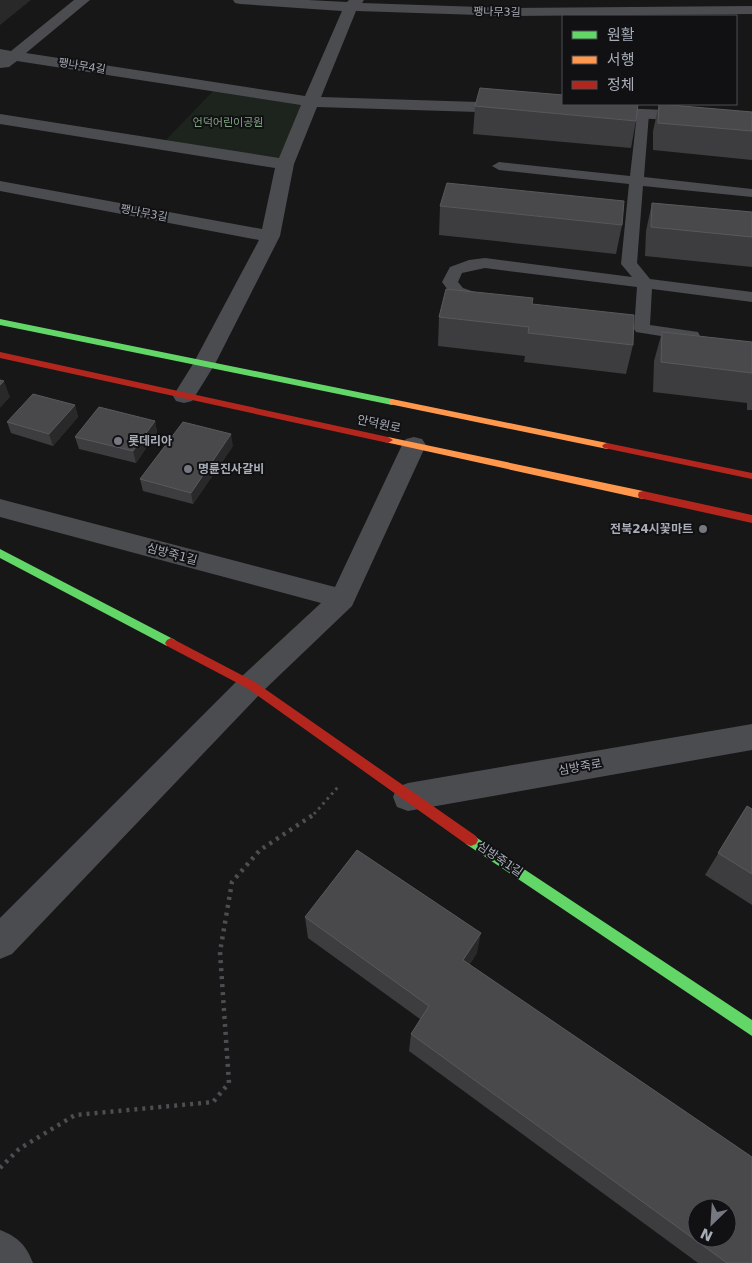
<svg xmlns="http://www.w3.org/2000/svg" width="752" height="1263" viewBox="0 0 752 1263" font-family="'DejaVu Sans','Noto Sans KR',sans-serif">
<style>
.green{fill:#1d241e}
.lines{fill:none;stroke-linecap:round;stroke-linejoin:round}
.path-far1{stroke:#4d4e52;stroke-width:3;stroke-dasharray:2.5 4;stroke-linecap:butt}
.path{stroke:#4d4e52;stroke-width:4.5;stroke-dasharray:3 5;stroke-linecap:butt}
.lane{fill:#4b4c50;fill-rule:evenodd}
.street{fill:#4b4c50;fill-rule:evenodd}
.fast{fill:#63d668;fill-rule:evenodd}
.slow{fill:#ff974d;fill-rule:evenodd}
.jam{fill:#b3261e;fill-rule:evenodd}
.wall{fill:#3d3d3f}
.shaded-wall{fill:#29292a}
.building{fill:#49494c;stroke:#58595d;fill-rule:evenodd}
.poi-dot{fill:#757880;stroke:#111113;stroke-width:2}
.labels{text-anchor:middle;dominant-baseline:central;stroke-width:4;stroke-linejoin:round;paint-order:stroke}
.far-street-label{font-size:11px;fill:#a8adb8;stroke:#111113}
.far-park-label{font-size:11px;fill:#7fa381;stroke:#111113}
.street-label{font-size:12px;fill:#a8adb8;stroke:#111113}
.poi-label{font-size:12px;font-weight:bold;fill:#a8adb8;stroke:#111113;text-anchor:start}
</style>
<rect width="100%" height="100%" fill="#171717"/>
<path class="green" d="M216,88L310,105L285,164L161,145Z"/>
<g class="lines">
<path class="path-far1" d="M314,814L338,787"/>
<path class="path" d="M0,1168L19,1149L75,1115L213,1102L229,1083L220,952L232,882L260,850L316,813"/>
<path class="lane" d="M643,110L649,114L644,177L752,189V197L643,186L637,263L650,279L752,292V302L652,289L650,325L698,332L700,336L698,340L692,341L636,332L634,329L637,287L485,268L462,273L458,282L463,288L489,297L491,300L489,303L483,305L451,294L442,282L450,267L469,260L485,258L632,277L621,264L629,184L499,170L492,166L499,162L630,176L637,114Z"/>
<path class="street" d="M74,0H90L26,53L305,96L342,11L240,4L235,3L233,0H308L347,2L349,0H364L362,3L511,8L752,6V14L511,16L356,11L321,97L513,103L519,105L521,108L519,111L513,113L317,107L294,164L280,236L215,364L192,401L184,403L176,401L173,396L193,364L259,240L0,191V181L262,229L275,168L0,124V114L279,158L301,105L17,61L9,67L0,68V49L11,51Z
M599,107L752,114V124L593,116L591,112L593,108Z
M414,437L422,439L426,445L352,606L261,693L12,954L0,959V918L241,677L321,603L0,517V499L335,587L402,445L406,439Z
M752,724V750L408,811L397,807L393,797L397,787L408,783Z
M0,1230C18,1237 26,1245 33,1263H0Z"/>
<path class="fast" d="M0,319L392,399L397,402L392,405L0,325Z
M0,549L175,640L177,643L175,646H167L0,558Z
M471,834L752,1020V1036L466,844L464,840L466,836Z"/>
<path class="slow" d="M392,399L607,443L612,446L607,449L389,404V400Z
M388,437L643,491L648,495L643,499L385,442L383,440Z"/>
<path class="jam" d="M0,352L388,437L393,440L388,443L0,358Z
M607,443L752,473V479L604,448L602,446L604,444Z
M643,491L752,515V523L639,498L638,495L639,492Z
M171,638L255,682L476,836L478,840L476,844L471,846L466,844L247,688L167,646L165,643L167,640Z"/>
</g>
<path class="wall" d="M659,104L752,112V160L653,150V131Z
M475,106L636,121L631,148L473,134Z
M652,203L752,212V267L645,256L646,231Z
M440,206L622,225L616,254L439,235Z
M532,304L633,345L626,374L524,362L525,356L438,346L439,317Z
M662,332L752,342V410H747V403L653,392L654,361Z
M75,405L78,417L53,446L11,433L7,422Z
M155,421L157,432L136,463L79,449L75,437Z
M233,446L193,504L143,491L140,479Z
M747,806L752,809V905L705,875Z
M305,917L477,953L469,965L752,1263H698L409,1051L411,1034L420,1019L308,938Z"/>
<path class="shaded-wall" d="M0,0H31L0,25Z
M4,381L10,397L0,408V385Z
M75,405L78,417L53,446L49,434Z
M155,421L157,432L136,463L133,451Z
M231,434L233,446L193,504L191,493Z
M481,933L477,953L459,980L463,960Z"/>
<path class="building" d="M480,88L563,95V104H638L636,121L475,106Z
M659,104L752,112V131L658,123Z
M447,183L624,201L622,225L440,206Z
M652,203L752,212V237L651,227Z
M446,289L533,298L532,304L634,315L633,345L528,333L529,327L439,317Z
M662,332L752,342V373L661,362Z
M0,380L4,381L0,385Z
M33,394L75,405L49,434L7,422Z
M99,407L155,421L133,451L75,437Z
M183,422L231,434L191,493L140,479Z
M747,806L752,809V874L718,853Z
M357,850L481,933L463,960L752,1157V1263H727L411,1034L429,1006L305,917ZM697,1208H727V1238H697Z"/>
<g class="poi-dot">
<circle cx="118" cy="441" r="5"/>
<circle cx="188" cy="469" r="5"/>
<circle cx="703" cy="529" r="5"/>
</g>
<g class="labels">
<g class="far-street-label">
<text transform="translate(497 12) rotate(1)">팽나무3길</text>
<text transform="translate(82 66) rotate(9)">팽나무4길</text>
<text transform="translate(144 213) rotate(11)">팽나무3길</text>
</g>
<g class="far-park-label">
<text x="228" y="122">언덕어린이공원</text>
</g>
<g class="street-label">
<text transform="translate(379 424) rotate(12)">안덕원로</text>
<text transform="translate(172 554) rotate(15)">심방죽1길</text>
<text transform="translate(580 767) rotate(-10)">심방죽로</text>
<text transform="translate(500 859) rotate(34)">심방죽1길</text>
</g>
<g class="poi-label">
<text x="128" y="441">롯데리아</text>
<text x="198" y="469">명륜진사갈비</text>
<text x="693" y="529" text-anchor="end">전북24시꽃마트</text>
</g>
</g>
<rect x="562" y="15" width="175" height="90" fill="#111113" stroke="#4d4f55"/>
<rect x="572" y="31" width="25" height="8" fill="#63d668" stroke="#4d4f55"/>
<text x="607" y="40" font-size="15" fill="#a8adb8">원활</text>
<rect x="572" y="56" width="25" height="8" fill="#ff974d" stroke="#4d4f55"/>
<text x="607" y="65" font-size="15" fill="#a8adb8">서행</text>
<rect x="572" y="81" width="25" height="8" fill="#b3261e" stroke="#4d4f55"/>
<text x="607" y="90" font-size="15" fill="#a8adb8">정체</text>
<g transform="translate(712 1223) rotate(205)"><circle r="24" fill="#111113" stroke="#4d4f55"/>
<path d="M0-4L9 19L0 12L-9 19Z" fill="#757880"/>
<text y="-8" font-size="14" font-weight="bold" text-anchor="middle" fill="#a8adb8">N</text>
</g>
</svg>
